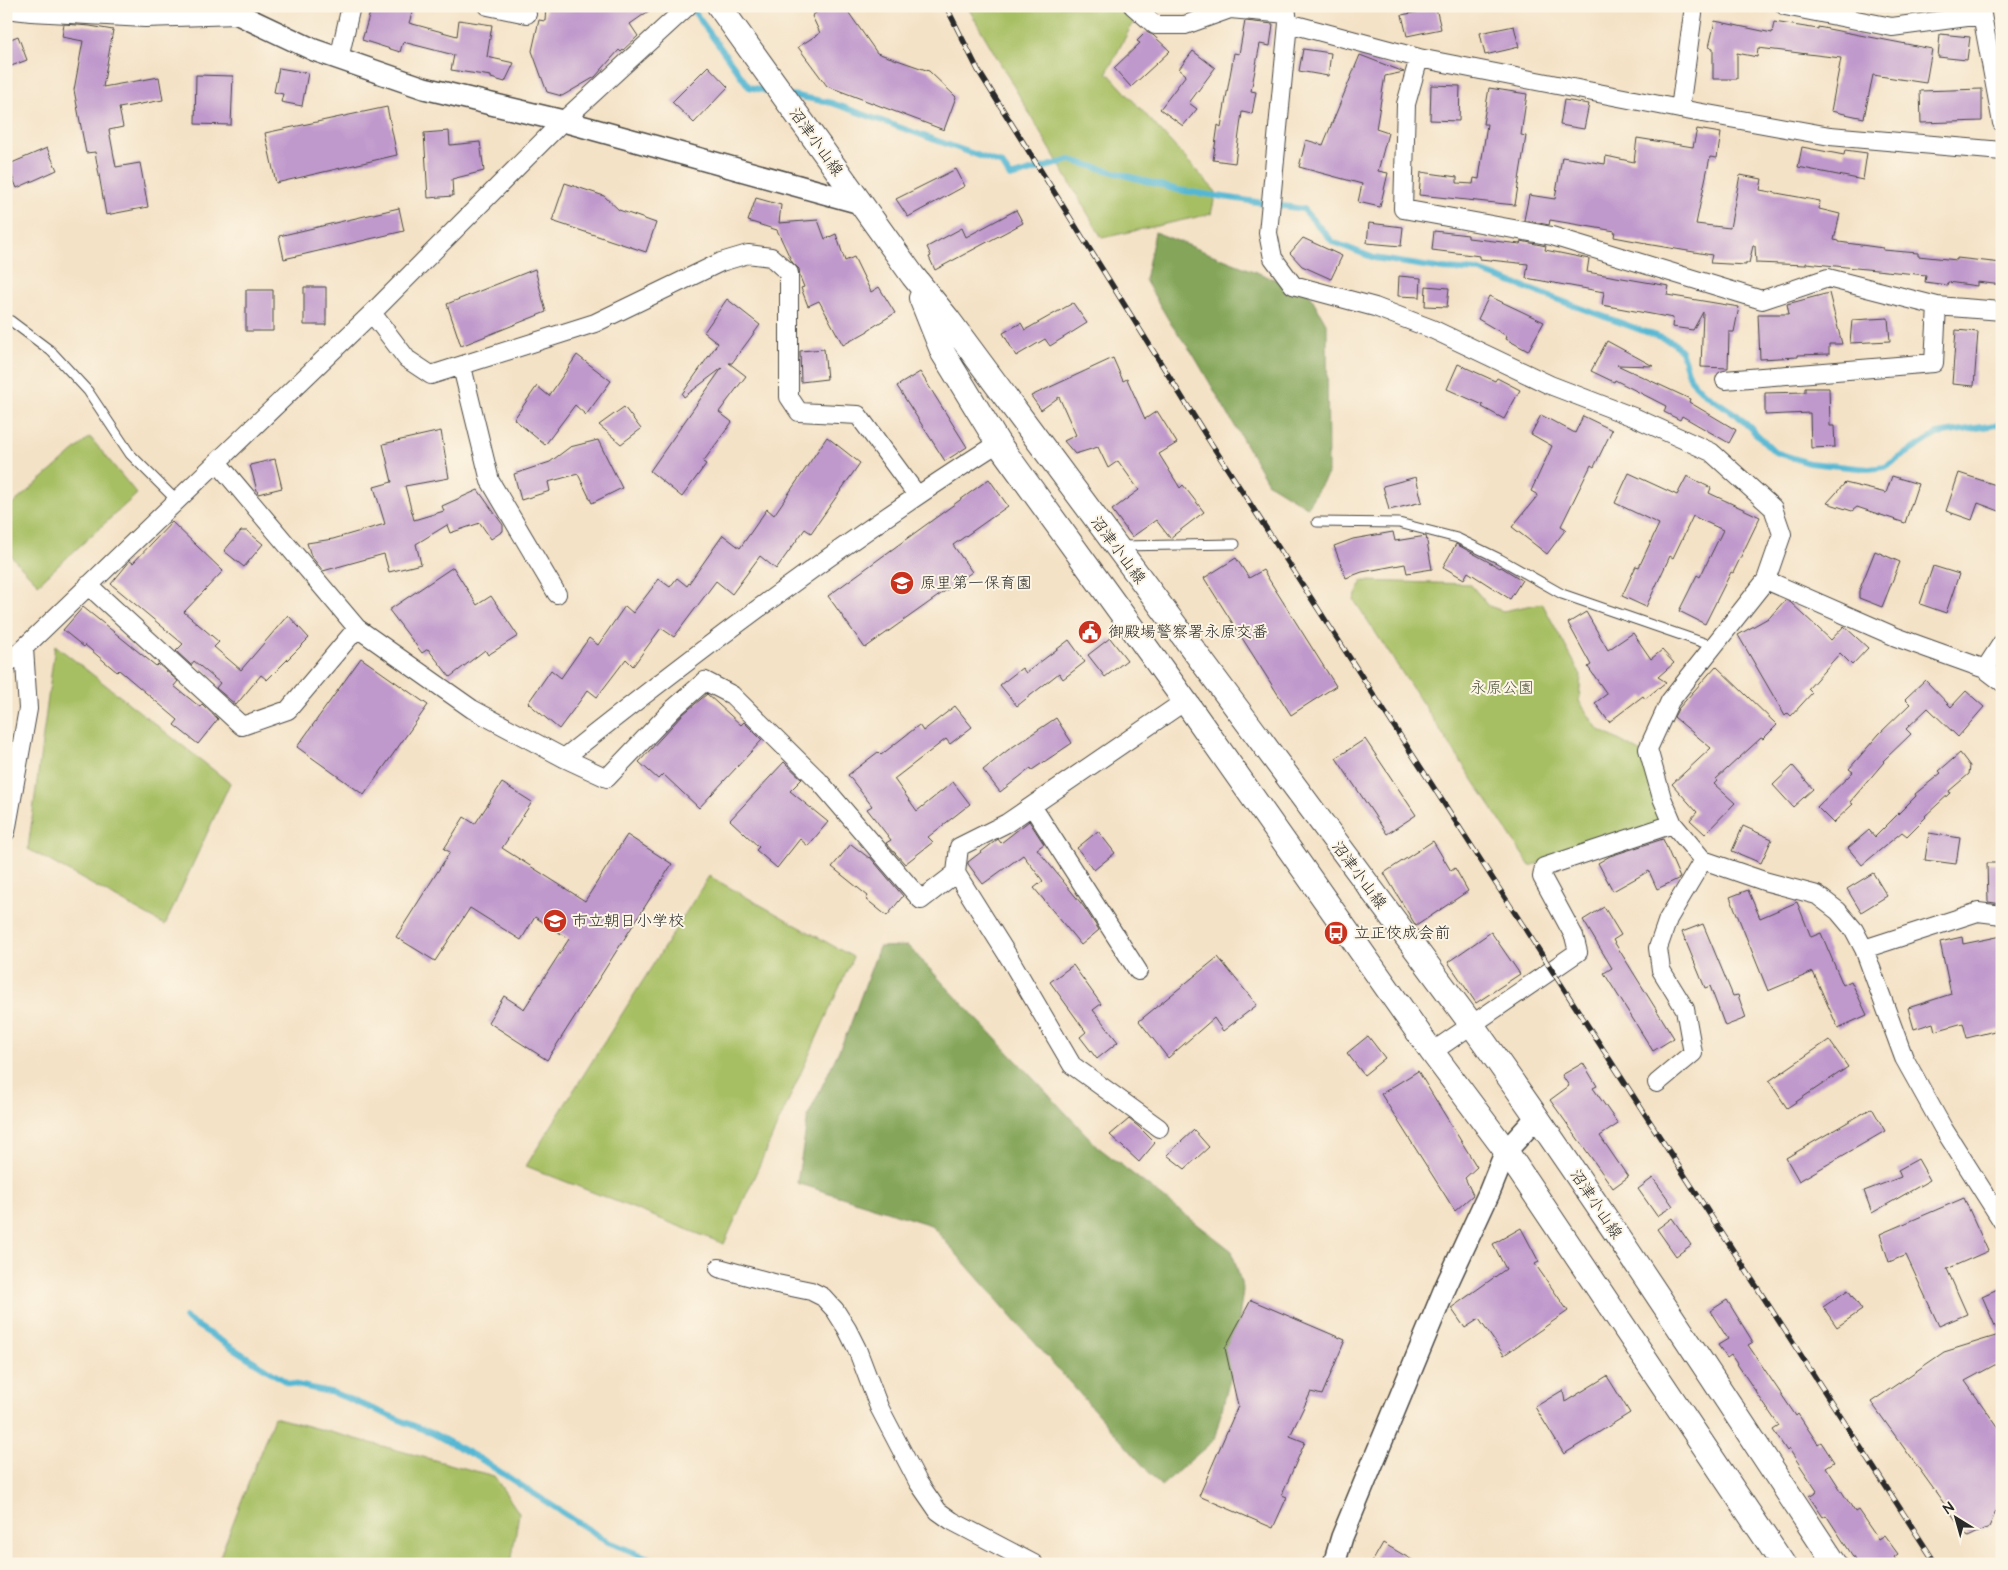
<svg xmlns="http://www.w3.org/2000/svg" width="2008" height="1570" viewBox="0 0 2008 1570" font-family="'Architects Daughter','Klee One',sans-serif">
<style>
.green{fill:#a7bf64;stroke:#697548}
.forest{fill:#85a65a;stroke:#586842}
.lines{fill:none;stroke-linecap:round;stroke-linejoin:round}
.stream{stroke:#54b7d3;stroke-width:6}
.building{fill:#bf99cc}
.service-casing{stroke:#494642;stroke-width:11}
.minor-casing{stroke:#494642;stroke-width:20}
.tertiary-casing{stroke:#494642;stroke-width:24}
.secondary-casing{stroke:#494642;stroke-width:26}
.service{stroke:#fff;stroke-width:9}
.minor{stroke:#fff;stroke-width:18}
.tertiary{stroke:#fff;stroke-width:21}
.secondary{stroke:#fff;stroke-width:24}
.rail-casing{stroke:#2b2b2b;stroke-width:5.5}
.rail{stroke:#fcf5e5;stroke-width:4;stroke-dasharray:11;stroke-linecap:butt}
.labels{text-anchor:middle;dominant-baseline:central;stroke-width:4;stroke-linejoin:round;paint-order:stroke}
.street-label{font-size:16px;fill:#2b2b2b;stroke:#fcf5e5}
.poi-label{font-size:16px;fill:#2b2b2b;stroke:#fcf5e5;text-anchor:start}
.park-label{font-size:16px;fill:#50573c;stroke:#fcf5e5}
</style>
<rect width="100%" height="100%" fill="#fcf5e5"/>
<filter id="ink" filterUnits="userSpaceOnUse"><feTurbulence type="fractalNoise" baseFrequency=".02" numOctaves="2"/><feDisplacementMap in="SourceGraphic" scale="10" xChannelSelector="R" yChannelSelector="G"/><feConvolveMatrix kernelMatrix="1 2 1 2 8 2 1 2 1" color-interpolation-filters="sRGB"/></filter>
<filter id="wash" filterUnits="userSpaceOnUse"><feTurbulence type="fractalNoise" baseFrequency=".0096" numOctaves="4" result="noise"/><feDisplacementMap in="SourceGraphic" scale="20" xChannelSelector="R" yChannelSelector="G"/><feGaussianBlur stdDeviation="1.12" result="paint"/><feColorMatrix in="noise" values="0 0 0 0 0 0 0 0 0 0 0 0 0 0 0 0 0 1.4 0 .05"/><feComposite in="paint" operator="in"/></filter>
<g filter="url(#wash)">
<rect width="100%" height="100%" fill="#f4e2c6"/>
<path class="green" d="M967,6H1127L1136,17L1107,72L1216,192L1211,214L1102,238Z
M90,437L137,494L38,584L6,551V510Z
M1362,581L1470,584L1489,606L1503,611L1542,603L1581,675L1579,701L1598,729L1644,754L1667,820L1530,866L1354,600Z
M55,645L230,783L165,925L28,849Z
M709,876L853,957L724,1244L526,1166Z
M274,1417L494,1476L519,1513L511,1564H217Z"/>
<path class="forest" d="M1155,232L1309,293L1327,325L1328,474L1307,507L1268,483L1193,354L1171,324L1145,280Z
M908,946L1098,1147L1232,1251L1243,1290L1232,1371L1214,1440L1161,1486L931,1225L797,1183L808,1116L848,1031L879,947Z"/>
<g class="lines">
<path class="stream" d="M690,6L749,87L772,92
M792,95L832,103L1002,164L1010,177L1070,160L1178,190L1303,209L1333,242L1374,258L1443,269L1480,271L1673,342L1681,351L1691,380L1704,393L1737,415L1775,452L1809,463L1869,469L1885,467L1937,434L2002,424
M185,1318L288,1383L334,1393L434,1434L482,1460L608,1542L664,1564"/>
</g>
<g id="blocks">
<path class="building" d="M372,6H398L413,10L409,23L457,36L459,20L492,25L487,57L514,63L505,82L491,78V76L451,70L454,55L403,42L400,52L362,40Z
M546,6H656L630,24L638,36L621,52L619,50L595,77L562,96L547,92L532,51L539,20L545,21Z
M825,6H844L877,53L929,71L956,97L944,130L827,86L798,47L820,33L812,16Z
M1436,8L1441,29L1407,36L1402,15Z
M1245,21L1273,24L1270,46L1260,44L1251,91L1256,92L1252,114L1242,112L1235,163L1213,160L1218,125L1221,127L1234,53L1239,54Z
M1715,21L1772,33L1774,22L1818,29V27L1932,49L1926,83L1873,75L1864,118L1831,111L1841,58L1758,48L1757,57L1737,53V79H1713V48L1709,47Z
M64,24L90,26L113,30L103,87L159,77L163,100L119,108L123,127L109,130L116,167L140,163L148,207L106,215L95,152L86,153L74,90L83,41L62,37Z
M1514,26L1519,47L1485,55L1480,33Z
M1146,32L1153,35L1170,51L1131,87L1114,68L1140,43L1137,41Z
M1940,34L1970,37L1967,60L1938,57Z
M18,36L27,60L6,68V41Z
M1303,49L1331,53L1328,76L1299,71Z
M1193,51L1215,68L1189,103L1197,109L1183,126L1160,109L1186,75L1179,69Z
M1360,55L1404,72L1385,76L1376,129L1388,133L1378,171L1388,173L1380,207L1358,202L1362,184L1299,167L1306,140L1323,145Z
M708,66L728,87L694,123L672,102Z
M279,68L308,73L302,106L281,102L283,94L274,92Z
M196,75L233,76L231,125L195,124Z
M1431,85L1460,86L1459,121L1430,120Z
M1489,88L1527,94L1521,135L1526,136L1515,205L1419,195L1421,172L1457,177V183L1473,184L1474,178L1479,179L1487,124H1483Z
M1982,89V121L1921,123L1920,91Z
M1564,100L1589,104L1584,129L1560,125Z
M387,107L397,155L276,183L265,133Z
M1697,129L1721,133L1717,158L1710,157L1696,224L1730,228L1740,175L1762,179L1760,190L1820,201L1819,209L1840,214L1834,240L1839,241V242L1883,248V250L1918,253V256L1957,260V258L2002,263V285L1977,282V286L1948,282L1947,285L1925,282L1926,275L1806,263V265L1756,263L1755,246H1753L1749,263H1746V265L1710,263L1712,255L1646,244V243L1614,237L1615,231L1550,220L1549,225L1524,220L1529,195L1555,199L1562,157L1605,164L1606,156L1634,162L1637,138L1693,147Z
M449,131L450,145L480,142L484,171L452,179L453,196L428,198L424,133Z
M1802,147L1844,155L1845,150L1867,153L1863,180L1798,167Z
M47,148L57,170L17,188L7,165Z
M956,169L965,186L908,217L896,199Z
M565,183L604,196L619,210L656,223L646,252L552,221Z
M756,198L781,205L779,223L818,220L825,239L836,234L845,261L854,257L871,292L879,287L895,313L868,330V331L843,345L819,301L808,306L801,288L804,287L800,277L799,269L792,262L777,230L748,221Z
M399,208L404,231L284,259L279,236Z
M1016,210L1023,223L935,270L929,257L931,256L927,247L962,228L966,237Z
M1369,223L1403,227L1401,246L1367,243Z
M1434,231L1468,235V238L1520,244L1521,241L1546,246L1545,250L1589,259L1587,272L1669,286L1667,295L1739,307L1734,332H1729L1728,368L1701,367L1703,312L1693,330L1672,327L1673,318L1602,305L1604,292L1526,278L1528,264L1480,259V256L1432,250Z
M1303,238L1342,256L1331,279L1302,266L1290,253Z
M535,269L546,312L461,346L447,304Z
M1399,276L1421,278L1420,297L1398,296Z
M1426,286L1449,288L1447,307L1425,306Z
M304,287H326V325H304Z
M246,290H273V331H246Z
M1829,293L1842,344H1829V354L1798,355V357L1760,359L1758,314H1789L1787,304Z
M1489,296L1544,322L1528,351L1506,339L1507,336L1478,319Z
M727,299L760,325L732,363H729L746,376L719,412L732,422L703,462L706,464L682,497L650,471L722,368L684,397L682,394L718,343L704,332Z
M1073,303L1087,323L1050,346L1045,339L1016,356L1003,333L1021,323L1025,330Z
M1888,318L1890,341L1850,343L1852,320Z
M1956,330L1978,332L1974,386L1952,384Z
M1607,341L1653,366L1617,365L1690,399L1689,402L1736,430L1729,443L1682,416L1680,420L1664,412L1666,406L1615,380L1614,382L1591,371Z
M824,349L827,379L801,382L800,351Z
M577,355L611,381L586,415L575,405L545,445L514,419L537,386L549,396Z
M1113,358L1123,381L1127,379L1145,419L1157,411L1177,443L1159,454L1180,488L1183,485L1204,512L1170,538L1156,520L1132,537L1112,510L1139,490L1118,461L1108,468L1098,447L1075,454L1064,441L1076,435L1059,397L1041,410L1031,396Z
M1458,364L1495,381L1497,378L1520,390L1504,419L1482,407L1483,405L1447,389Z
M920,372L967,447L945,461L897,386Z
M1805,388H1829L1830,426H1834L1835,447L1811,448L1810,413L1765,415V393L1805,392Z
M624,407L641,429L621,444L599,425Z
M1541,415L1575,433L1583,416L1612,430L1594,467L1591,465L1561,526L1566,529L1547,554L1512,527L1538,495L1531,491L1552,446L1531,434Z
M441,431L449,478L405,486L414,520L444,511L442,506L478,490L503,525V531L491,539L480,523L450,533L447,525L416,544L421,564L389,572L384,554L323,571L311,556L307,543L333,539L385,524L374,487L392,482L383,444Z
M827,437L860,463L811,533L805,529L776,569L760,556L732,594L716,581L674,637L661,628L633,666L626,659L597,697L588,690L559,729L528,703L551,670L561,678L589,638L598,645L625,606L633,613L659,579L670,587L677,578L687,586L723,535L740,548L767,509L774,515Z
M598,440L622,488L592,503L578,474L548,482L550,491L521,500L514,474L550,462L570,447Z
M275,459L282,488L258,494L250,465Z
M1629,473L1677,495L1687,476L1711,488L1709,493L1760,517L1733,573L1731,572L1705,624L1679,611L1697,575L1700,577L1723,530L1693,516L1673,558L1670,556L1646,607L1622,596L1636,566L1639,567L1659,524L1615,503Z
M1959,473L2002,487V512L1978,503L1972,520L1946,511Z
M1892,476L1918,484L1905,523L1857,507L1852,511L1827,503L1845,483L1886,493Z
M1416,477L1422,502L1389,510L1383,486Z
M989,479L1008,506L953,545L972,572L865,648L828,596Z
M172,522L223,571L184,612L219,642L214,647L241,670L288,615L309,638L267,680L261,675L236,705L216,688L220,683L194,661L191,665L176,651L183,644L111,584L130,561L133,563Z
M241,531H247L263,544L244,567L224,551Z
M1393,532L1395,541L1426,536L1432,569L1407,573L1405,564L1362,572L1346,578L1334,546L1353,539Z
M1456,544L1500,568L1501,567L1522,580L1510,599L1468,572L1464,579L1443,567Z
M1875,551L1900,562L1882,607L1859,598V591Z
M1236,558L1249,578L1263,570L1336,686L1291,715L1204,578Z
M1933,566L1959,574L1946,613L1920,604Z
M453,567L477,605L491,596L518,636L488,655L485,650L450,677L428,649L422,653L389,610Z
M1785,600L1790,602L1831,640L1844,626L1868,648L1852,665L1840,653L1808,689L1812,693L1791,716L1788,713L1785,716L1738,635L1770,617Z
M83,607L156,666L158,664L178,681L174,686L200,707L202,704L218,719L198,744L174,725L178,720L119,670L117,672L85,645L84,647L63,630Z
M1586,612L1608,650L1633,633L1651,659L1662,650L1674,663L1658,677L1666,682L1645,699L1643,696L1609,722L1595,703L1607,694L1588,667L1591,665L1568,623Z
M1110,638L1127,660L1105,677L1088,655Z
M1069,640L1085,662L1063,679L1059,673L1017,706L1000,685L1022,668L1026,673Z
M361,658L428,705L364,795L297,747Z
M1716,666L1777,725L1763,739L1761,738L1716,779L1717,781L1714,784L1735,803L1705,834L1690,820L1697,812L1672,784L1711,748L1674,717L1678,709Z
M1925,680L1951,707L1966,691L1984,707L1958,737L1928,708L1906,729L1911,734L1883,761L1884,762L1850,802L1853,804L1833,823L1817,807L1853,772L1849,769L1879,734L1910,704L1905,699Z
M707,694L741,725L744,722L762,740L699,808L663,774L658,779L639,762L683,714Z
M955,706L972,727L950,744L946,739L894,779L917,811L953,782L970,804L928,837L933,842L905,864L886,843L891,840L867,809L872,806L848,775L878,752L881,755L919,725L923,731Z
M1056,718L1072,743L1032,770L1031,768L1000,792L983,770L1008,750Z
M1365,739L1416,815L1387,834L1336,758Z
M1960,753L1970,766L1969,774L1949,791L1950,793L1925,816L1926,817L1907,836L1902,832L1862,865L1848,848L1869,830L1875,837L1916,796L1915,794L1941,773L1939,771Z
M784,762L802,779L790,791L828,822L808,846L800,839L777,868L756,850L759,847L730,820Z
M1793,766L1813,789L1793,807L1773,785Z
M502,783L532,802L502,848L585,901L627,835L672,864L547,1060L488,1022L504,996L524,1009L569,939L535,917L521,940L470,908L435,961L396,937L450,852L444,849L464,817L475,824Z
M1029,821L1044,844L1037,849L1084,907L1099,930L1081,945L1034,888L1043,881L1023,855L983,884L968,864V862L998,839L1001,843Z
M1743,826L1772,839L1761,863L1732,851Z
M1098,831L1115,853L1094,870L1077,848Z
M1929,833L1960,838L1956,864L1925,860Z
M1663,839L1680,878L1657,889L1649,871L1613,891L1598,863L1610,856Z
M1433,841L1451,871L1455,868L1468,891L1416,926L1384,873Z
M851,844L869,858L870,857L903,896L887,916L866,899L868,896L832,867Z
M1987,863H2002V904L1988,902Z
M1873,873L1887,896L1861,912L1847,889Z
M1748,890L1760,918L1797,902L1811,937L1821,933L1843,985L1851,981L1867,1015L1838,1028L1813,972L1768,991L1730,897Z
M1604,907L1621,935L1613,940L1674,1038L1653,1051L1604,973L1612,968L1583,920Z
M1703,924L1733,996L1738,995L1746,1018L1725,1026L1710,986L1705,988L1682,932Z
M1491,932L1520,974L1476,1003L1448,962Z
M2002,936V1029L1967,1038L1963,1023L1935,1031L1933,1023L1914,1029L1908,1008L1951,994L1940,942L1962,937L1963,944Z
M1218,957L1257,1005L1223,1031L1214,1018L1168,1058L1139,1021Z
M1073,965L1101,1004L1093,1010L1118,1042L1097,1059L1080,1037L1086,1032L1050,982Z
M1368,1036L1385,1058L1364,1075L1347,1053Z
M1829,1040L1848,1067L1787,1108L1769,1081Z
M1583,1063L1597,1086L1593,1088L1618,1124L1600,1136L1628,1177L1613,1188L1550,1100L1569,1086L1562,1075Z
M1418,1071L1477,1167L1465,1178L1473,1195L1455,1211L1381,1094Z
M1872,1108L1885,1131L1799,1181L1786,1158Z
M1129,1119L1139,1127L1155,1143L1139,1162L1110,1135Z
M1194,1130L1209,1147L1185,1169L1167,1155Z
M1918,1159L1930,1180L1872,1213L1864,1191L1901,1177L1898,1170Z
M1653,1178L1673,1206L1657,1216L1638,1189Z
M1964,1198L1988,1251L1947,1269L1967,1314L1939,1326L1906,1255L1889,1262L1880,1234Z
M1672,1218L1691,1245L1676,1256L1657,1229Z
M1521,1228L1539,1262L1535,1264L1568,1311L1504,1355L1479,1319L1465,1328L1451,1308L1506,1269L1493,1244Z
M2002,1287V1361L1965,1381L2002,1433V1498L1989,1527L1968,1537L1871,1402L1944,1352L1999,1335L1982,1296Z
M1848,1290L1862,1310L1837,1327L1823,1307Z
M1251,1300L1345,1340L1322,1395L1311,1392L1290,1436L1305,1442L1282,1495L1287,1497L1273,1528L1199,1496L1238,1406L1225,1348Z
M1727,1300L1753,1342L1748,1345L1796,1416L1798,1414L1818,1444L1821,1442L1834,1462L1826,1467L1855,1512L1858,1510L1878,1539L1884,1535L1898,1554L1894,1557L1898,1564H1858L1826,1515L1823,1517L1809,1496L1817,1491L1789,1449L1787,1451L1773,1430L1779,1426L1731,1355L1727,1358L1718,1345L1728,1339L1710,1311Z
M1607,1376L1630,1413L1564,1454L1535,1407L1563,1390L1565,1402Z
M1383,1543L1419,1564H1371Z"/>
</g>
</g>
<g filter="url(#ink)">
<use href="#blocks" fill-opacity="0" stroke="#494642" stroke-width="1"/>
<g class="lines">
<g class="service-casing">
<path id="service" d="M6,320L11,321L51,351L88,391L130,454L176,500
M1317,522L1399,523L1457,538L1500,559L1562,594L1713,646
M1120,546L1235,544"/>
</g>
<g class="minor-casing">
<path id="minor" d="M488,6L527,14
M1133,6L1155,25H1185L1230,9L1287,14
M1286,6L1288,23L1268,233L1273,258L1293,285L1375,307L1432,329L1550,385L1636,418L1711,452L1773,508L1782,534L1766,580L1670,701L1648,749L1662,798L1673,824L1703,860L1764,881L1817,895L1838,911L1854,930L1864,949L1904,1058L1943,1128L2002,1221
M1785,6L1892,27L1982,15L2002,123
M6,9L31,12L145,18L237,15
M1288,23L1419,58L1680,109L1830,136L2002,151
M1419,58L1406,104L1403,209L1552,236L1762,300L1828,278L1937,306L2002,311
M339,59L351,6
M1680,109L1694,6
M372,313L407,359L431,375L595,323L721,262L748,254L771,257L789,273V397L799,412L858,415L917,495
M462,367L490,481L557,594
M1725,380L1934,363L1937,306
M217,462L357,628L472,709L564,758L607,778L673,709L705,681L732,695L819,781L921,900L956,873
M1766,580L1896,637L1985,669L2002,682
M88,585L242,726L288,710L357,628
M6,665L372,313L563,121L688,6
M1985,669L2002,643
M564,758C704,647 847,539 998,443
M1032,806L1138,971
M6,832L28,709L24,648
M1864,949L1978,912L2002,915
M1432,1052L1578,952L1574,936L1542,877L1544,867L1673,824
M1657,1083L1693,1053L1685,1009L1661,970L1658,948L1668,919L1703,860
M1159,1128L1072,1065L1010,959L956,873L959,847L1007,823L1185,701
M719,1268L777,1284L811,1291L823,1297L835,1310L847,1329L857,1349L879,1407L918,1482L938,1511L952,1521L1034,1564"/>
</g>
<g class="tertiary-casing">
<path id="tertiary" d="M221,6L314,50L424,88L563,121L860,203
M1334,1564L1342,1537L1446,1286L1489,1193L1506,1151L1537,1117"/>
</g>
<g class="secondary-casing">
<path id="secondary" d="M719,6L913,276L947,318L1472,1025C1598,1201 1715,1383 1835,1564
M921,298L943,353L998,443L1185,701L1432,1052L1506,1151L1783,1564"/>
</g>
<use href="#service" class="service"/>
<use href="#minor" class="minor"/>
<use href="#tertiary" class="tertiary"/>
<use href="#secondary" class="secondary"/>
<g class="rail-casing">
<path id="rail" d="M946,6L978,70L1205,434L1936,1564"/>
</g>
<use href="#rail" class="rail"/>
</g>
</g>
<defs>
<g id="school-disc" transform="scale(1.25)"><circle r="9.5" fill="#c8321e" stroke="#fcf5e5"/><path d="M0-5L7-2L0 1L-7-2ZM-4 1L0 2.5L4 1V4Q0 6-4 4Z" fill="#fff"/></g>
<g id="civic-disc" transform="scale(1.25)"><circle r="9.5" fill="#c8321e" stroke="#fcf5e5"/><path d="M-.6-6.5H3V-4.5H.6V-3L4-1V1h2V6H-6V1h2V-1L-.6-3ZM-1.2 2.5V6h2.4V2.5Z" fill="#fff"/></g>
<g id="bus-disc" transform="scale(1.25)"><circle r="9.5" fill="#c8321e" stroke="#fcf5e5"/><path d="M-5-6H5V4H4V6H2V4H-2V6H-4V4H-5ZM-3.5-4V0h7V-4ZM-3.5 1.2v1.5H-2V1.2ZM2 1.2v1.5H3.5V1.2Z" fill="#fff"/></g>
</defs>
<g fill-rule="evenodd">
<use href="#school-disc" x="902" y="583"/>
<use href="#civic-disc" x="1090" y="632"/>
<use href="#school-disc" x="555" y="921"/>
<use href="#bus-disc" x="1336" y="933"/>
</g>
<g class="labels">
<g class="street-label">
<text transform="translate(816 142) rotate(54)">沼津小山線</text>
<text transform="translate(1118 550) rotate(53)">沼津小山線</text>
<text transform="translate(1359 875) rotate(53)">沼津小山線</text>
<text transform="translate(1596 1204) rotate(56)">沼津小山線</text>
</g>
<g class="poi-label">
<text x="920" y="583">原里第一保育園</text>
<text x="1108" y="632">御殿場警察署永原交番</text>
<text x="572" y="921">市立朝日小学校</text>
<text x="1354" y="933">立正佼成会前</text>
</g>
<g class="park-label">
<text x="1502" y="688">永原公園</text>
</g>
</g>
<rect width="2008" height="1570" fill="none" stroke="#fcf5e5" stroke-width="25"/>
<g transform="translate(1956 1518) rotate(323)" stroke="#fcf5e5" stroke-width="4" paint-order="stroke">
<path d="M0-4L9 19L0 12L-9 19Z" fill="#2b2b2b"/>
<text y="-8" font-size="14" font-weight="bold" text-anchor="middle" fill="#2b2b2b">N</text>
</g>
</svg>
